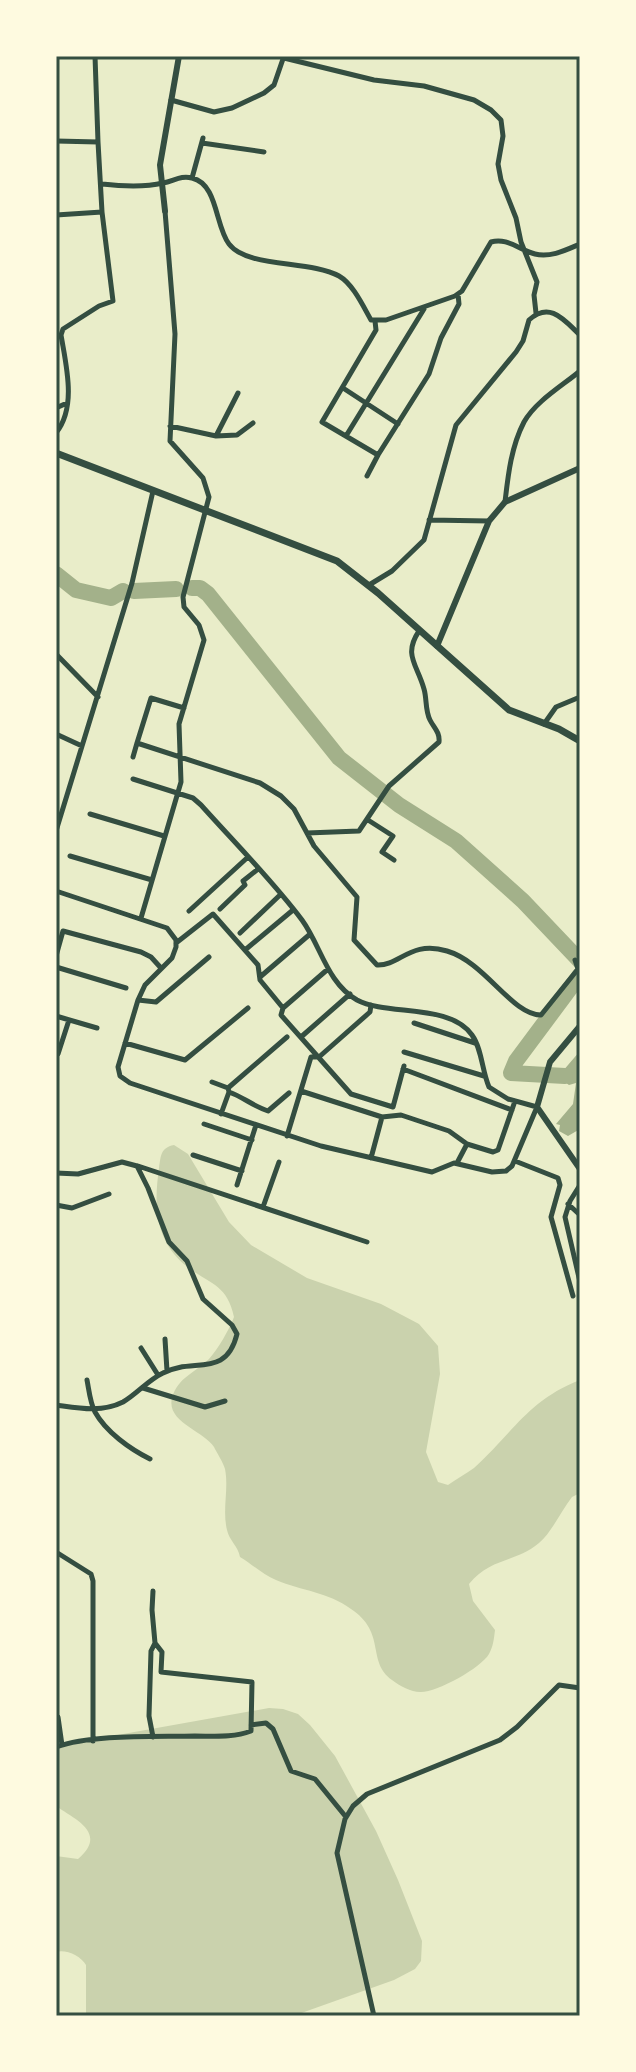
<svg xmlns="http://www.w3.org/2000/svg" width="636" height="2072" viewBox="0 0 636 2072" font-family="'Source Sans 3',sans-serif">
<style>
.green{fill:#cad2ad}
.water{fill:#a3b18a}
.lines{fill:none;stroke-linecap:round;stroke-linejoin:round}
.river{stroke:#a3b18a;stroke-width:16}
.minor{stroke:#344e41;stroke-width:5}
.tertiary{stroke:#344e41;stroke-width:6}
.secondary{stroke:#344e41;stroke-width:7}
.neatline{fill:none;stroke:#344e41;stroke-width:3}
</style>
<rect width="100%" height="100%" fill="#e9edc9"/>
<path class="green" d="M174,1145L188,1154L229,1222L251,1245L307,1278L381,1304L419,1324L438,1346L440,1374L426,1452L438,1482L448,1485C456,1479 466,1474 474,1468C512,1434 528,1400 580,1380V1493L572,1497C561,1511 552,1532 539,1543C515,1563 491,1557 469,1584L473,1601L495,1630C494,1639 493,1647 489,1654C481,1668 436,1693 420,1692C411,1692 400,1686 392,1680C366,1661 387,1633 351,1609C328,1592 302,1591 276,1580C263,1575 252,1564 240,1557C238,1546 229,1540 227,1530C222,1510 229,1489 225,1469C223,1462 217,1453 214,1447C204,1431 166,1422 172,1398C178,1377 195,1373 209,1359C218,1349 229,1330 234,1317C227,1283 208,1284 185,1265C154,1239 154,1204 159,1168C161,1156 160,1148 174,1145Z
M269,1708L283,1709L298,1714L310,1725L335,1756L376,1831L398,1880L422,1941L421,1961L415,1969L394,1980L293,2016H86V1965C81,1956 66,1949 56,1952V1856L78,1859C108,1833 76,1820 56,1806V1746Z"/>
<path class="water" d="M580,1051V1129L568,1136L559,1131L560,1125L556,1124L573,1104L576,1083L569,1085L559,1078L548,1080L550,1073L562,1072Z"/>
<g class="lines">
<path class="river" d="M56,574L76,590L111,598L123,591
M192,588H200L208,594L339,758L399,805L456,841L523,901L580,961
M134,591L176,589
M565,1076L511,1073L516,1061L580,975"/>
<path class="minor" d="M95,56L98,142
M284,58L374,80L424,86L474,100L491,110L501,120L503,136L498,164L501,180L516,218L521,242L537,282L534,295L536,313
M171,100L214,112L232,108L264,93L274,85L284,56
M56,141L98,142L102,212L56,215
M202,143L264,152
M192,178L203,138
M102,184C120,186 146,187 163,183C174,181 181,175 192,178C218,184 215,226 229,244C247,268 310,260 339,276C353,284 363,306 371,320H386L455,296L462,291L491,242C507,237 519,250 535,254C550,258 566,250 580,244
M375,321L376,330L322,422L378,455L429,374L441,338L459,304L458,294
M343,388L398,424
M56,408L67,403
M170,426L216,436L237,435L253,423
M56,433C77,407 66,365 61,335L63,329L99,306L113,301L102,212
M216,436L238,393
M346,436L424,309
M367,476L378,455
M505,502C508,476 511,447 524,422C536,401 562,386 580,371
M429,520L489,521
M369,585L392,571L424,540L456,425L516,352L523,341L529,320C550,301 564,320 580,335
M56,654L98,697
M184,708L151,698L137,743L260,783L281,796L294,809L314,846L357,897L354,940L377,965C400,966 410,940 447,951C485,962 512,1015 541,1015L578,969L575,960
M544,724L556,707L580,697
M56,734L82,746
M133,757L137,743
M90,814L164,836
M368,820L393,836L382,852L394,860
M56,831L132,583L153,491
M307,833L359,831L389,786L439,742C440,732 434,728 430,720C425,710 427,699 424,689C417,664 403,655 419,631
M70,856L152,880
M56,891L167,928L176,940V947L172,958L145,985L138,1000L118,1067L120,1076L130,1083L321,1146L432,1172L454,1163L492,1172L506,1171L512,1166L537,1107L508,1099L489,1087C482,1071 482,1049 472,1035C450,1003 387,1016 357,1000C327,983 321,946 302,920C272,880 235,843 201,805L193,798L133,779
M220,909L245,885L243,881L258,869
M189,911L248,857
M141,918L181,782L179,724L204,640L199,625L184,607L183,597L209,497L203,478L170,441L175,334L165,211
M240,933L280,895
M176,943L213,914L258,965L260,980L283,1008L281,1015L351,1094L393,1107L404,1066
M245,950L293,910
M56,956L63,931L141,952L151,957L161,968
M56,967L126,988
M260,977L309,935
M138,1000L156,1002L209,957
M283,1008L328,969
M56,1016L97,1028
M414,1023L475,1043
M301,1037L350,994
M125,1043L185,1060L248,1008
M404,1052L484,1076
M58,1054L69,1020
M403,1069L512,1110
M212,1082L228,1088L229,1092L221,1114
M228,1088L287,1037
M301,1091L382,1117L401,1115L449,1131L467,1144
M229,1092C243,1097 253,1106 268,1111L289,1093
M204,1124L252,1140
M287,1136L311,1057H319L370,1012L371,1005
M193,1155L242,1171
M371,1158L382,1117
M515,1161L558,1178L560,1185L551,1217L573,1296
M457,1163L467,1144L493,1152L498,1150L515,1101
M138,1166L367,1242
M56,1173L78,1174L122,1162L137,1166L148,1188L169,1242L187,1261L203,1299L232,1325L237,1334C226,1379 193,1357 163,1373C148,1380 137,1394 123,1402C101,1413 78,1408 56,1405
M237,1185L256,1125
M580,1185L570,1201L565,1217L580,1282
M568,1204L580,1215
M56,1205L72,1208L109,1194
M263,1207L279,1162
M165,1339L167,1371
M141,1348L158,1375
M87,1380C89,1390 90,1403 95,1412C106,1432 130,1449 150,1459
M143,1388L205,1407L225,1401
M56,1552L91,1574L93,1581V1741
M58,1717L62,1745
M251,1725L266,1723L273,1729L291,1771L315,1779L346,1817
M153,1737L149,1716L151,1651L155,1643
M56,1747C93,1734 155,1737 195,1736C214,1736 233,1738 251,1731L252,1682L161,1672L162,1652L155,1643L152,1610L153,1591
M374,2016L337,1853L345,1819L353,1806L367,1794L500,1740L517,1727L559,1685L580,1688"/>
<path class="tertiary" d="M165,211L160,165L179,56
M437,646L489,521L505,502L580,468
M580,1026L550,1062L537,1107L580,1169"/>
<path class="secondary" d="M56,453L337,561L378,593L509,710L559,729L580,741"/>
</g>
<rect width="636" height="2072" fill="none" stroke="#fefae0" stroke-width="116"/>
<rect x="58" y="58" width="520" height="1956" class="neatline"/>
</svg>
